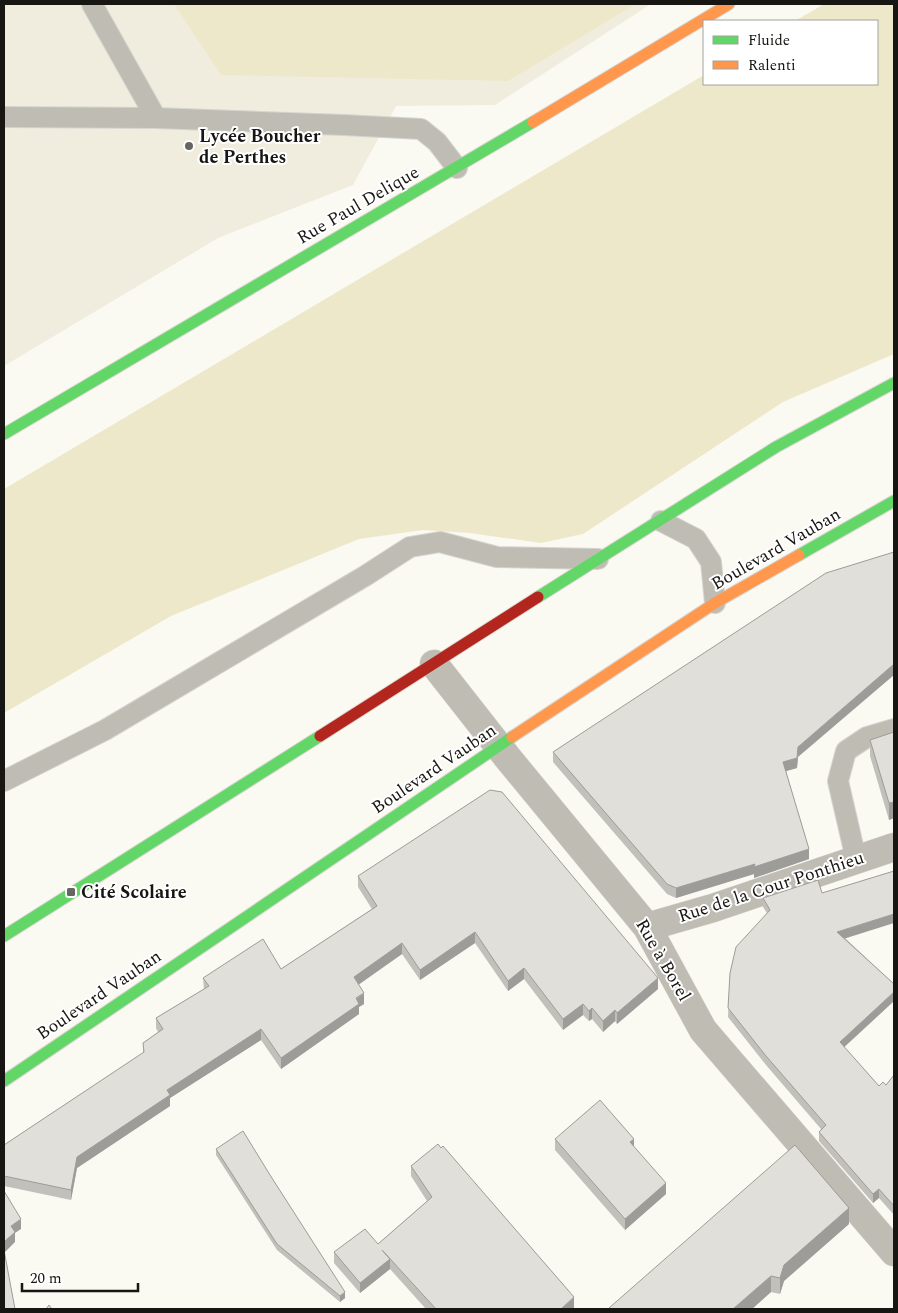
<svg xmlns="http://www.w3.org/2000/svg" width="898" height="1313" viewBox="0 0 898 1313" font-family="Spectral,serif">
<style>
.built{fill:#f0eddf}
.green{fill:#eee8ca}
.lines{fill:none;stroke-linecap:round;stroke-linejoin:round}
.lane-casing{stroke:#d5d4cf;stroke-width:22}
.street-casing{stroke:#d5d4cf;stroke-width:29}
.fast-casing{stroke:#d5d4cf;stroke-width:13}
.slow-casing{stroke:#d5d4cf;stroke-width:13}
.jam-casing{stroke:#d5d4cf;stroke-width:13}
.lane{stroke:#bebcb3;stroke-width:20}
.street{stroke:#bebcb3;stroke-width:28}
.fast{stroke:#63d668;stroke-width:11}
.slow{stroke:#ff974d;stroke-width:11}
.jam{stroke:#b3261e;stroke-width:11}
.wall{fill:#c1c0bb}
.shaded-wall{fill:#9d9c99}
.building{fill:#e0dfda;stroke:#9d9c99}
.poi-dot{fill:#666560;stroke:#fff;stroke-width:2}
.labels{text-anchor:middle;dominant-baseline:central;stroke-width:4;stroke-linejoin:round;paint-order:stroke}
.poi-label{font-size:18px;font-weight:bold;fill:#171612;stroke:#fff;text-anchor:start}
.street-label{font-size:18px;fill:#171612;stroke:#fff}
</style>
<rect width="100%" height="100%" fill="#faf9f2"/>
<path class="built" d="M4,4H651L495,105L396,106L353,185L218,238L4,366Z"/>
<path class="green" d="M174,4H636L508,81L221,75Z
M824,4H894V354L783,402L583,534L541,543L470,533L423,530L359,539L171,616L4,713V489L704,75V84H877V21H795Z"/>
<g class="lines">
<g class="lane-casing">
<path id="lane" d="M92,4L156,118
M4,117L156,118L344,125L421,129L437,142L457,168
M661,521L696,539L711,562L715,603
M4,781L105,730L365,576L410,547L440,542L497,557L598,559
M856,859L838,781L846,751L867,737L894,729"/>
</g>
<g class="street-casing">
<path id="street" d="M434,664L507,757L647,927L703,1030L894,1252
M647,927L713,908L894,847"/>
</g>
<g class="fast-casing">
<path id="fast" d="M4,434L533,122
M799,555L894,501
M538,597L776,447L894,383
M4,936L320,736
M4,1081L512,737"/>
</g>
<g class="slow-casing">
<path id="slow" d="M533,122L729,4
M512,737L715,603L799,555"/>
</g>
<g class="jam-casing">
<path id="jam" d="M320,736L538,597"/>
</g>
<use href="#lane" class="lane"/>
<use href="#street" class="street"/>
<use href="#fast" class="fast"/>
<use href="#slow" class="slow"/>
<use href="#jam" class="jam"/>
</g>
<path class="wall" d="M894,732V818L889,820L870,756V740Z
M553,752L798,757L797,768L786,771L809,859L754,878V874L676,898L667,894L553,762Z
M358,876L658,989L617,1024L615,1021L603,1032L592,1019L589,1021L583,1015L563,1030L524,979L508,991L475,943L420,980L402,954L358,984L364,1004L359,1007V1014L281,1069L261,1040L170,1098V1106L77,1168L71,1200L4,1186V1145L143,1053V1043L158,1032L156,1028V1018L204,989L203,978L281,969L372,909L358,887Z
M822,893L845,938L894,984V1001L844,1047L879,1086L886,1085L894,1075V1215L879,1198L873,1203L819,1141V1132L821,1129L766,1065L728,1017L730,973L767,913L763,907V898Z
M555,1139L666,1194L625,1230L555,1150Z
M441,1148L574,1308L573,1309H426L390,1269L360,1293L334,1263V1252L378,1244L427,1201L411,1176V1166Z
M216,1149L270,1175L345,1298L340,1302L277,1250L216,1155Z
M849,1224L784,1281L780,1294L771,1292L752,1309H609V1308Z"/>
<path class="shaded-wall" d="M894,664V675L798,757L797,768L783,772V762L798,747Z
M894,802V818L889,820V803Z
M809,849V859L754,878V874L676,898V888L755,864Z
M894,914V923L837,941V932Z
M475,932V943L420,980V970Z
M402,943V954L354,988V977Z
M524,968V979L508,991V981Z
M658,978V989L617,1024V1013Z
M894,992V1001L840,1051V1042Z
M364,993V1004L359,1007V1014L281,1069V1058Z
M583,1004V1015L563,1030V1019Z
M592,1008V1019L589,1021V1011Z
M615,1010V1021L603,1032V1021Z
M261,1029V1040L170,1098V1106L77,1168L71,1200V1190L77,1157L167,1090Z
M634,1139V1151L630,1142Z
M666,1183V1194L625,1230V1219Z
M879,1189V1198L873,1203V1194Z
M849,1208V1224L784,1281L780,1294V1278L784,1265Z
M21,1219V1229L15,1233V1242L4,1253V1242L11,1226Z
M390,1259V1269L360,1293V1283Z
M771,1276V1292L752,1309H733Z
M345,1292V1298L340,1302V1296Z
M574,1297V1308L573,1309H561Z"/>
<path class="building" d="M894,552V664L798,747L797,758L783,762L809,849L754,867L755,864L676,888L667,884L553,752L826,573Z
M894,732V802L889,803L870,740Z
M490,790L502,792L658,978L617,1013L615,1010L603,1021L592,1008L589,1011L583,1004L563,1019L524,968L508,981L475,932L420,970L402,943L354,977L364,993L356,998L359,1004L281,1058L261,1029L167,1090L170,1095L77,1157L71,1190L4,1176V1145L144,1052L143,1043L163,1029L156,1018L209,986L203,978L263,939L281,969L377,906L358,876Z
M894,871V914L837,932L894,984V992L840,1042L879,1086L883,1082L886,1085L894,1075V1206L879,1189L873,1194L819,1132L826,1125L766,1056L728,1008L730,973L736,947L770,910L763,898L818,880L822,893Z
M600,1100L634,1139L630,1142L666,1183L625,1219L555,1139Z
M243,1131L270,1175L345,1292L340,1296L277,1244L216,1149Z
M438,1144L441,1148L443,1146L574,1297L561,1309H436L382,1250L390,1259L360,1283L334,1252L365,1229L378,1244L432,1197L411,1166Z
M795,1145L849,1208L784,1265L780,1278L771,1276L733,1309H611L609,1308Z
M4,1191L21,1219L11,1226L15,1232L4,1242Z
M4,1250L15,1309H4Z
M49,1305L52,1309H46Z"/>
<g class="poi-dot">
<circle cx="189" cy="146" r="5"/>
<rect x="66" y="887" width="10" height="10" rx="2.5"/>
</g>
<g class="labels">
<g class="poi-label">
<text x="199" y="136">Lycée Boucher<tspan x="199" dy="21">de Perthes</tspan></text>
<text x="81" y="892">Cité Scolaire</text>
</g>
<g class="street-label">
<text transform="translate(358 205) rotate(-30)">Rue Paul Delique</text>
<text transform="translate(776 549) rotate(-30)">Boulevard Vauban</text>
<text transform="translate(434 769) rotate(-34)">Boulevard Vauban</text>
<text transform="translate(771 887) rotate(-18)">Rue de la Cour Ponthieu</text>
<text transform="translate(663 960) rotate(60)">Rue à Borel</text>
<text transform="translate(99 995) rotate(-34)">Boulevard Vauban</text>
</g>
</g>
<rect width="898" height="1313" fill="none" stroke="#171612" stroke-width="10"/>
<rect x="703" y="20" width="175" height="65" fill="#ffffff" stroke="#a2a2a0"/>
<rect x="713" y="36" width="25" height="8" fill="#63d668" stroke="#a2a2a0"/>
<text x="748" y="45" font-size="15" fill="#171612">Fluide</text>
<rect x="713" y="61" width="25" height="8" fill="#ff974d" stroke="#a2a2a0"/>
<text x="748" y="70" font-size="15" fill="#171612">Ralenti</text>
<path d="M22 1283v8h116v-8" fill="none" stroke="#171612" stroke-width="2.5"/>
<text x="30" y="1283" font-size="15" fill="#171612" stroke="#ffffff" stroke-width="4" paint-order="stroke">20 m</text>
</svg>
